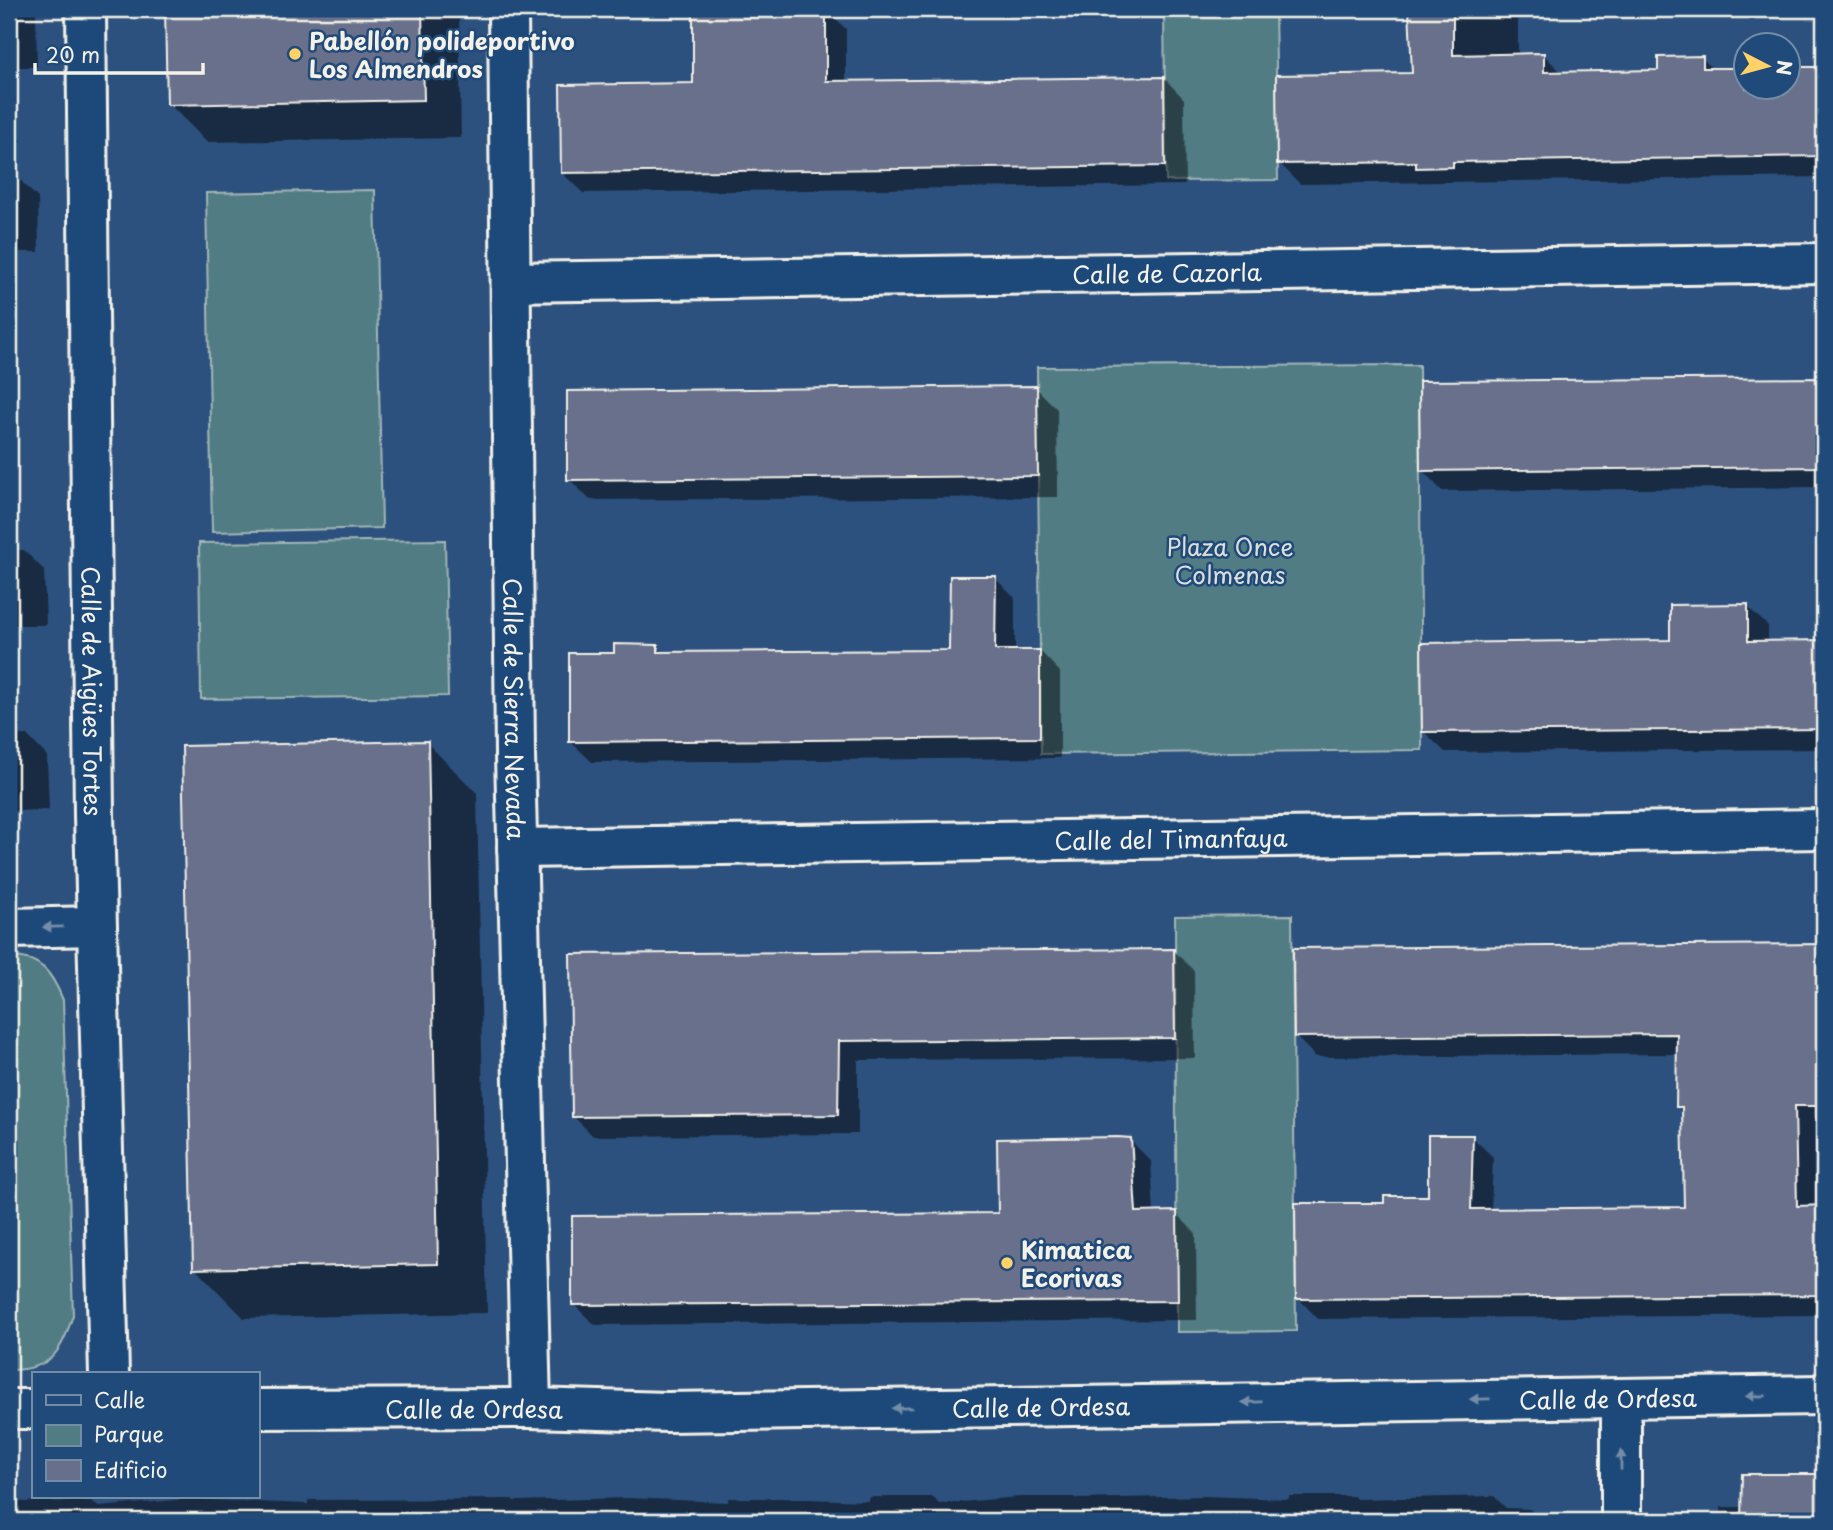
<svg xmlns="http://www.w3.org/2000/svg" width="1833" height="1530" viewBox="0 0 1833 1530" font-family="'Playpen Sans',sans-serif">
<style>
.green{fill:#517c84;stroke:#a2b6b6;stroke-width:2}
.shadow{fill:#0007}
.building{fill:#676f8c;stroke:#f4f1e8;stroke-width:2}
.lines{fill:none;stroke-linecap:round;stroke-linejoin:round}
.minor-casing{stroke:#f4f1e8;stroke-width:44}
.minor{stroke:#1f4a7a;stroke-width:38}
.oneway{fill:#748da6}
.poi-dot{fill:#ffd166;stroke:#1f4a7a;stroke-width:2.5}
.labels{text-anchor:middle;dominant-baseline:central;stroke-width:5;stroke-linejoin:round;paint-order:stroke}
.poi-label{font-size:24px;font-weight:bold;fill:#f4f1e8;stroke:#1f4a7a;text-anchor:start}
.street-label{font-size:24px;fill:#f4f1e8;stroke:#1f4a7a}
.park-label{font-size:24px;fill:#dcdfd9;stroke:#1f4a7a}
</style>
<rect width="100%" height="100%" fill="#2d517e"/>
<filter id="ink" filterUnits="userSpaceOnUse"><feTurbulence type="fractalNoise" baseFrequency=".0143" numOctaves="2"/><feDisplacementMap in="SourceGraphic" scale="14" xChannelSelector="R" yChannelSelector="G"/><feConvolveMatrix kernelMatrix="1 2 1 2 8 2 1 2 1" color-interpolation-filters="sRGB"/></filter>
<g filter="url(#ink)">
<path class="green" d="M1164,9H1275L1278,180L1166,181Z
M375,190L382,528L212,532L206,193Z
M1419,365L1422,750L1041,754L1037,367Z
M445,540L448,696L201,699L199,543Z
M1292,915L1296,1331L1177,1332L1175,916Z
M9,957C41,956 52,973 63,1000L73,1315C61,1352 52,1370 9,1370Z"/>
<path class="shadow" d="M9,9H33L36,11L37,67H9Z
M167,9H459L461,138L207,142L169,104Z
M826,9L846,29V82L1164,78L1184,99L1185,185L583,193L562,173L694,85V11Z
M1411,9H1506L1518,20V55L1543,54L1562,73L1660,71L1702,58L1714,70L1745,88H1787V69H1824V177L1300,184L1279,163L1413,75Z
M9,178H18L38,198L39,252H9Z
M1824,380V487L1442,491L1422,470L1421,383Z
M1036,388L1057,409L1058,497L590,500L569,479Z
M9,550H24L44,570L46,625H9Z
M995,578L1015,598V652L1040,651L1060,672V758L592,762L571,742L615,655L657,646L664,654L951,652Z
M1747,606L1768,626V642H1824V749L1445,752L1424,732L1671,642Z
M9,735H27L47,756L49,810L9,811Z
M427,743L477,793L487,1313L244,1318L195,1268Z
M1824,945V1126H1815L1817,1207H1824V1315L1318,1319L1298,1298L1386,1204L1430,1197L1472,1137L1493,1157L1491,1211L1686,1208L1684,1113L1678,1107L1679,1054L1316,1057L1295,1036L1294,950Z
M1174,951L1194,971L1195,1058L858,1060V1134L593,1136L573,1116L571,956Z
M1130,1140L1151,1161L1154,1213H1176L1196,1234L1197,1320L595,1325L574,1305L1000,1215Z
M1824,1475V1521H1721V1507H1743V1476Z
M1203,1496L1289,1499V1496H1354L1356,1499L1494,1496L1506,1508L1530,1509L1542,1521H9V1502L92,1501L99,1507L186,1499L308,1504V1500L512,1499L514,1501L626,1498L728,1502V1498H779L868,1501L869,1497H933L939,1504L1018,1497H1074L1076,1499Z"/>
<path class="building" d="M165,9H422L424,100L167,105Z
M693,9H826V81L1164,77L1165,166L561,173L560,85L693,83Z
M1409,9H1453V55L1544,53V72L1658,70V57L1703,56V68H1746V88H1788V67H1824V156L1453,162V167L1416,168V162L1277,164L1276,75L1412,73Z
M1824,378V467L1420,471L1419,381Z
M1037,386L1038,476L567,480V391Z
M950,576H996L995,650H1040V738L569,742V653H614V644L658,645V652L949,650Z
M1748,604V641L1824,640V729L1422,732L1421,643L1670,640V605Z
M428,741L438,1264L193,1269L182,746Z
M1824,944V1106H1795L1797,1206L1824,1205V1295L1296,1299L1295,1203H1384V1196H1428V1135H1473L1471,1209L1684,1207L1682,1107H1676L1677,1034L1294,1037L1293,948Z
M1174,949L1175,1038L839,1041L838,1115L572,1117L570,954Z
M1118,1137L1131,1138L1136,1212L1177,1211L1178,1301L572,1305V1216L998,1213L997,1139Z
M1742,1474H1824V1521H1741Z"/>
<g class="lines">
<g class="minor-casing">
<g id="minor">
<path id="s1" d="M86,9L94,815L109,1374"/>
<path id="s2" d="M508,9L515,755L531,1408"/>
<path id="s3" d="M511,282L1824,263"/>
<path id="s4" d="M517,848L1824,829"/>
<path d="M9,928L96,926"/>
<path d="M9,1409H33"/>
<path id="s5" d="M257,1409L531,1408L667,1412L1824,1395"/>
<path d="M1621,1521V1399"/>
</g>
</g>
<use href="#minor" class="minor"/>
</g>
<defs><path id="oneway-solid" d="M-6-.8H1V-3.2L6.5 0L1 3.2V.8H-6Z" transform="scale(1.75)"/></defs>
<g class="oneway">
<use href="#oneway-solid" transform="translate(53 927) rotate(179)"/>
<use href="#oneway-solid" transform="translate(1756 1396) rotate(179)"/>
<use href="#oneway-solid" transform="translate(1480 1399) rotate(179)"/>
<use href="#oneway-solid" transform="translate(1252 1402) rotate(179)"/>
<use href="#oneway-solid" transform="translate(902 1408) rotate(179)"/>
<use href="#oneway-solid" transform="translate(1621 1460) rotate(-90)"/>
</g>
</g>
<g class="poi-dot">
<circle cx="295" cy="54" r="7"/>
<circle cx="1007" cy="1263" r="7"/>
</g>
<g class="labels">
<g class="poi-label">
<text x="309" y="40">Pabellón polideportivo<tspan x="309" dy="28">Los Almendros</tspan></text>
<text x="1021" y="1249">Kimatica<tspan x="1021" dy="28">Ecorivas</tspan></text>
</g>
<g class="street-label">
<text stroke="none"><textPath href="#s3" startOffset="656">Calle de Cazorla</textPath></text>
<text stroke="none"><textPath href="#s1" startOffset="682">Calle de Aigües Tortes</textPath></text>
<text stroke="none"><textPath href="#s2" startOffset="700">Calle de Sierra Nevada</textPath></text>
<text stroke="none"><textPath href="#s4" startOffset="654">Calle del Timanfaya</textPath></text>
<text stroke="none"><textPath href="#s5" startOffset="1351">Calle de Ordesa</textPath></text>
<text stroke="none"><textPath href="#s5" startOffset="784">Calle de Ordesa</textPath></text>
<text stroke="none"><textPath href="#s5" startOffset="217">Calle de Ordesa</textPath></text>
</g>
<g class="park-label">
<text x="1230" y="546">Plaza Once<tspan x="1230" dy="28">Colmenas</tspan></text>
</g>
</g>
<rect width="1833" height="1530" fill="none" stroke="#1f4a7a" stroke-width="35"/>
<rect x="18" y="18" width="1798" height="1495" fill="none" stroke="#f4f1e8" stroke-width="2.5" filter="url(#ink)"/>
<rect x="32" y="1372" width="228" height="126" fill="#1f4a7a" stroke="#748da6" stroke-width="2"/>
<rect x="46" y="1395" width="35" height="10" fill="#1f4a7a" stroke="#748da6" stroke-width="2"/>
<text x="94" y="1408" font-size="21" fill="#f4f1e8">Calle</text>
<rect x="46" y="1425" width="35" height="21" fill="#517c84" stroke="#748da6" stroke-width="2"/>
<text x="94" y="1442" font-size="21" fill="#f4f1e8">Parque</text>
<rect x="46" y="1460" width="35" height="21" fill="#676f8c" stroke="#748da6" stroke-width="2"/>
<text x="94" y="1478" font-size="21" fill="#f4f1e8">Edificio</text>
<g transform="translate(1767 66) rotate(96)"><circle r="33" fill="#1f4a7a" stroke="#748da6" stroke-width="2"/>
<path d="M0-5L12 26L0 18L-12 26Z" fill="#ffd166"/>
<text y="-10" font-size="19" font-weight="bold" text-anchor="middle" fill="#f4f1e8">N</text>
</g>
<path d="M35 63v10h168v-10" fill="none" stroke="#f4f1e8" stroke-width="3.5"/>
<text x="46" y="63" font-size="21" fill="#f4f1e8" stroke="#1f4a7a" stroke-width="5" paint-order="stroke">20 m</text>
</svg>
